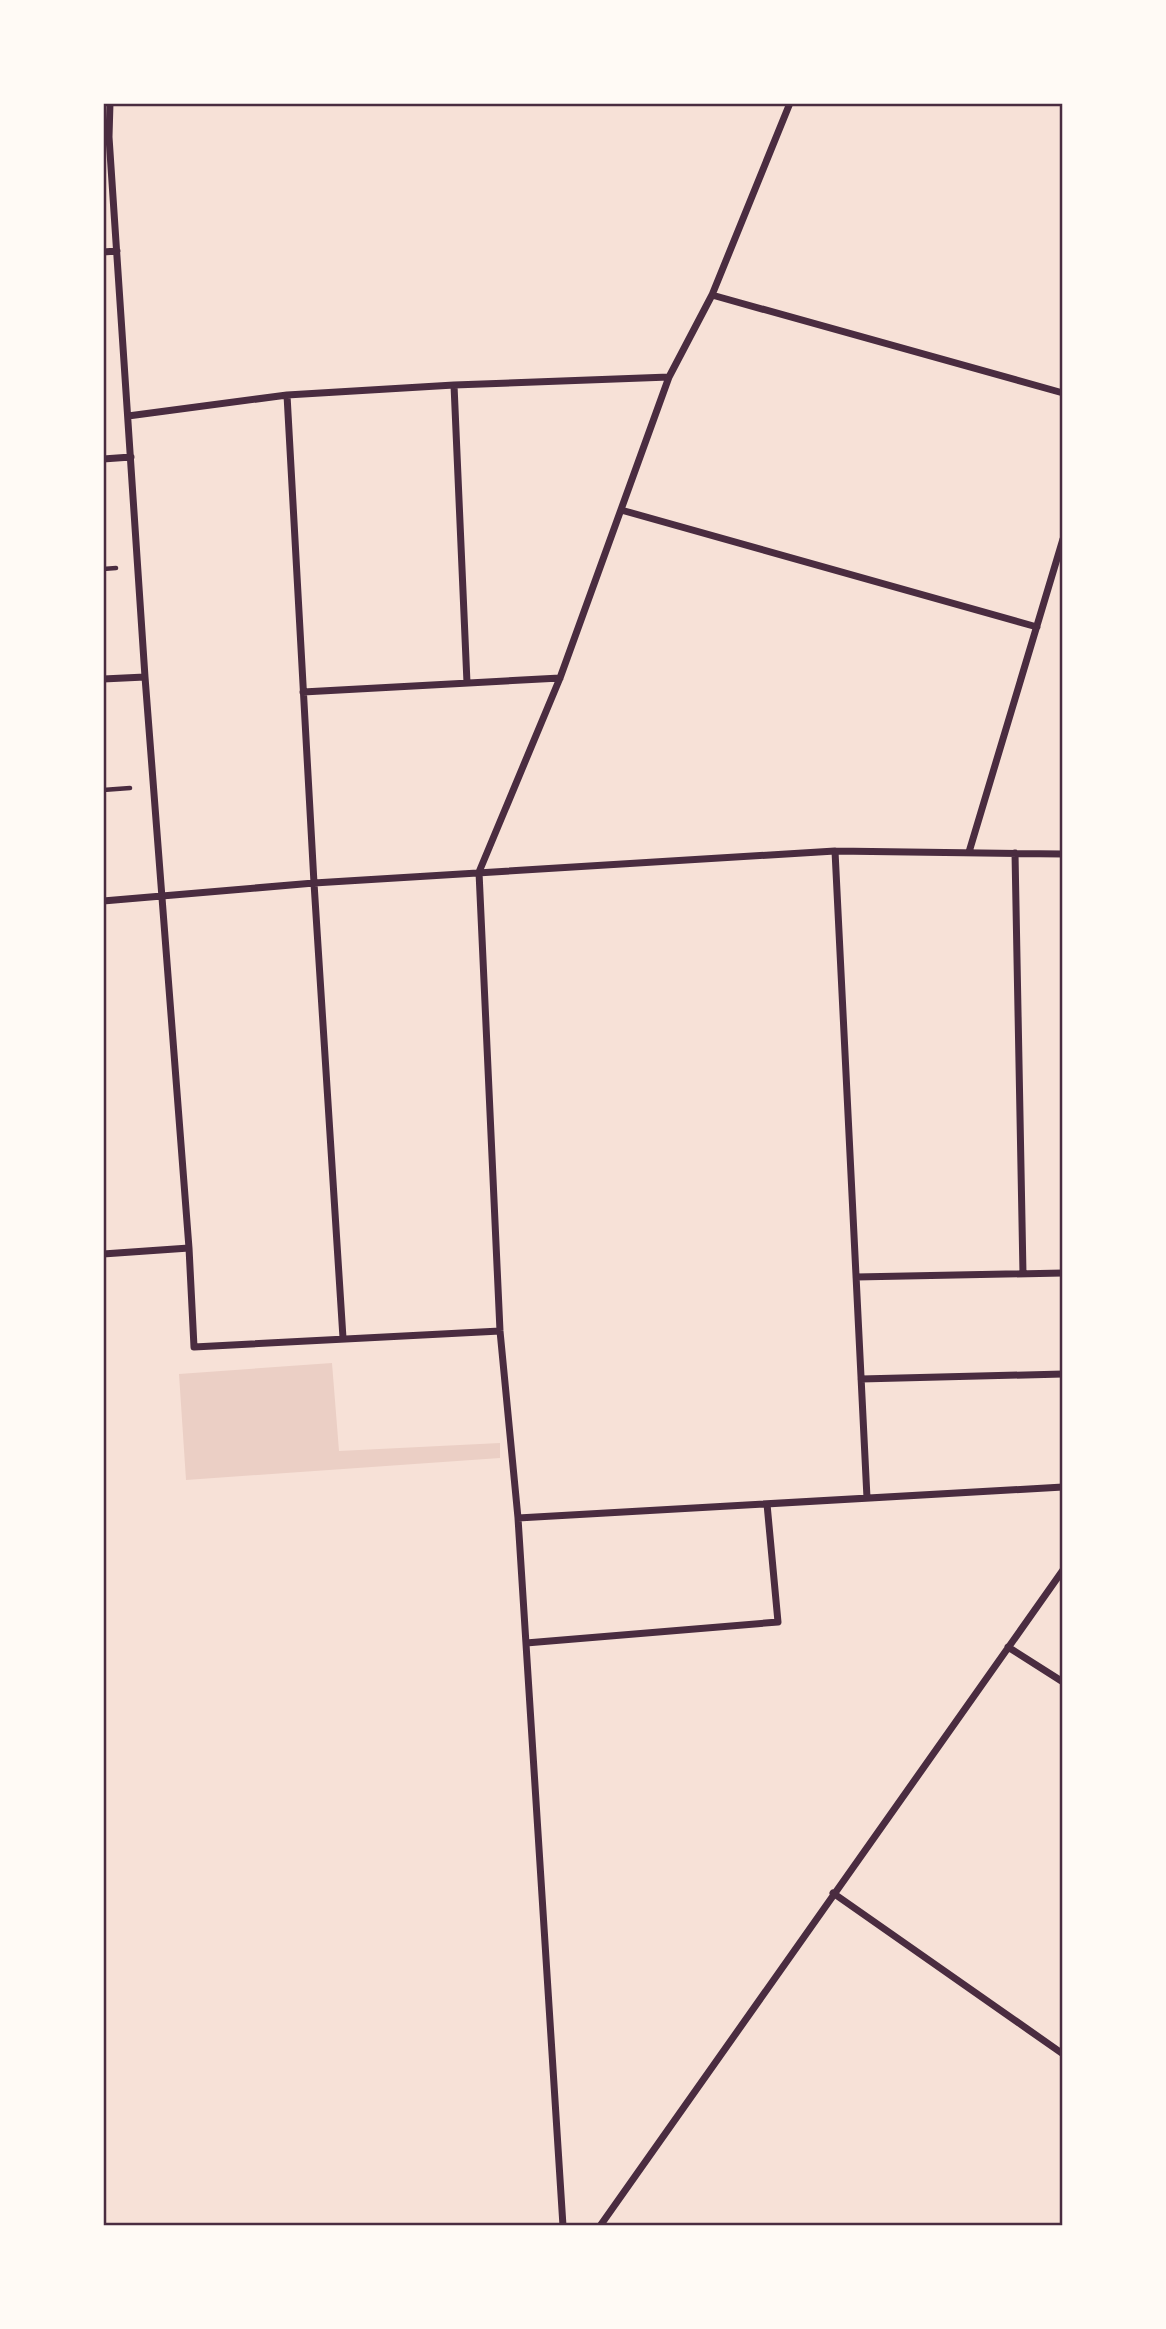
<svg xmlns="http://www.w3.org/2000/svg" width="1166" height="2329" viewBox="0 0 1166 2329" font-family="'Roboto Serif',serif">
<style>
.green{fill:#ebcfc5}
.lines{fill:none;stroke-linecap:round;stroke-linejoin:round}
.path{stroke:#4a2c40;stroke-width:4.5}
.minor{stroke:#4a2c40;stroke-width:7}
.neatline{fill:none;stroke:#4a2c40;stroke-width:2.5}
</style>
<rect width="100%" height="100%" fill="#f7e1d7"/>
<path class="green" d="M332,1363L339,1451L500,1443V1458L186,1480L179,1374Z"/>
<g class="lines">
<path class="path" d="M103,569L116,568
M103,790L130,788"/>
<path class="minor" d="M110,103L109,137L145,677L189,1248L194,1347L500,1331
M790,103L712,295L1063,393
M103,252L117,251
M454,385L467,683
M287,395L314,883L343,1338
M128,416L287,395L454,385L669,377
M103,459L131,457
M621,510L1037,627
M103,679L145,677
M303,692L560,678
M835,851L867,1498
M969,852L1063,539
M1015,853L1023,1274
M103,901L314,883L835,851L1063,854
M103,1254L189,1248
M856,1277L1063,1273
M861,1379L1063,1374
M518,1518L1063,1487
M526,1643L778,1622L767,1504
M1008,1647L1063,1682
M833,1893L1063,2054
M563,2226L518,1518L500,1331L479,872L560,678L669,377L712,295
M600,2226L1063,1570"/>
</g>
<rect width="1166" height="2329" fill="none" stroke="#fffaf5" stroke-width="210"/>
<rect x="105" y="105" width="956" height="2119" class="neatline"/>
</svg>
